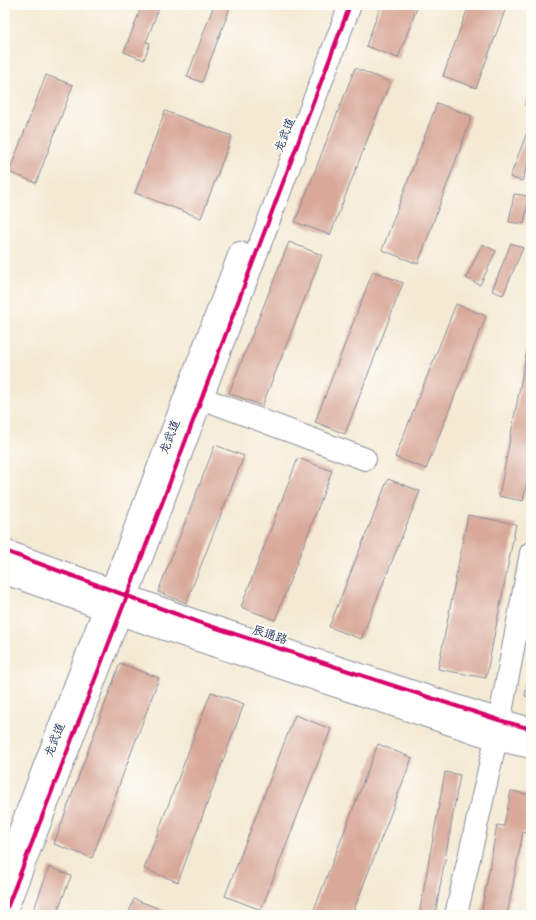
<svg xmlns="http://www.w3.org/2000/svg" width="536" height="920" viewBox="0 0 536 920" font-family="'Architects Daughter','LXGW WenKai TC',sans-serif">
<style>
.building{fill:#d8a899}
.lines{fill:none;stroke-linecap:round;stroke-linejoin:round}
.minor-casing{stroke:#888c99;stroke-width:24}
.minor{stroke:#fff;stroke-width:22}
.cycleway-casing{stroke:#fdfcf7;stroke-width:6}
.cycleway{stroke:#d6006c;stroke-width:4}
.labels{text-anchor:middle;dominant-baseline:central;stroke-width:4;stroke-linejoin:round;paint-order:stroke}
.street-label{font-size:12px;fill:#1b2f5e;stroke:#fdfcf7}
</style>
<rect width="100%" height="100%" fill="#fdfcf7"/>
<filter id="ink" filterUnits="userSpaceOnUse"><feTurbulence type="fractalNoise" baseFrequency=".025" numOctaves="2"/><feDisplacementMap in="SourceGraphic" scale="8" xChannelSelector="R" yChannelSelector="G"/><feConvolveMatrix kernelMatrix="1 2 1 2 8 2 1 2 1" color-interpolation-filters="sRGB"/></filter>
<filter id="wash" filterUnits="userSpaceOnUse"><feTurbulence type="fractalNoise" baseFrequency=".012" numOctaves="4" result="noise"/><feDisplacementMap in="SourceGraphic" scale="16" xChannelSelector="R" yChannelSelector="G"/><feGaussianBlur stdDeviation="0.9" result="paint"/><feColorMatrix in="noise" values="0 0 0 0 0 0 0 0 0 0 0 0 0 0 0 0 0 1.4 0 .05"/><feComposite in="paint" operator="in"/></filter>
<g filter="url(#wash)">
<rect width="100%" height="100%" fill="#f4ead4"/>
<g id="blocks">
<path class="building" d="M142,5H160L146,42L150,43L144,60L124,52Z
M214,5H231L202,82L187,77Z
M381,5H418L398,58L366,46Z
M469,5H507L476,88L443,76Z
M355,68L390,82L330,235L295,222Z
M46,75L73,85L36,183L9,172Z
M531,90V107L525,105Z
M437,103L472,116L418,264L382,250Z
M165,111L232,136L201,218L135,193Z
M527,132L531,134V156L522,181L510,177Z
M514,194L529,196L524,224L509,222Z
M289,242L322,255L262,406L229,393Z
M511,243L523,248L503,295L492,291Z
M482,244L496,251L480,285L466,278Z
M373,271L403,283L345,434L315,422Z
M456,304L486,316L426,469L395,457Z
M530,335H531V461L523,501L499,496Z
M215,445L244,456L186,603L158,592Z
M298,458L332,471L275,620L241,607Z
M388,479L420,491L361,639L329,627Z
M468,515L516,524L486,678L438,669Z
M120,663L159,678L92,858L54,844Z
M530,667H531V697L525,696Z
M211,692L244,704L178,882L144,869Z
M295,715L331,729L261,910L225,896Z
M378,744L412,758L352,915H312Z
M445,772L460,775L435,915H419Z
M511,791L531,795V817L528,833L523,832L507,915H481L497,825L504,826Z
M49,867L71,876L56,915H32Z
M134,899L168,912L167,915H128Z"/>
</g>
</g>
<g filter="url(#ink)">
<use href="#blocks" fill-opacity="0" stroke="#888c99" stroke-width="1"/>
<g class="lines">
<g class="minor-casing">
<path id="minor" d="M188,393L365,459
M5,551L198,622L499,720L531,729
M5,573L105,609L496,739L531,747
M5,870L240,253
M5,913L127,596L350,5
M456,915L496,739L531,553"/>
</g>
<use href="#minor" class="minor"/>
<g class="cycleway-casing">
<path id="cycleway" d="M5,551L198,622L499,720L531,729
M5,913L127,596L350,5"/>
</g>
<use href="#cycleway" class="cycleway"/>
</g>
</g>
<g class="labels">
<g class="street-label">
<text transform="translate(285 135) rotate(-69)">龙武道</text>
<text transform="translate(170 437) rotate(-69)">龙武道</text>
<text transform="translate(270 635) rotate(18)">辰通路</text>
<text transform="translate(55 740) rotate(-69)">龙武道</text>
</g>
</g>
<rect width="536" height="920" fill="none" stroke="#fdfcf7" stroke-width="20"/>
</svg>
